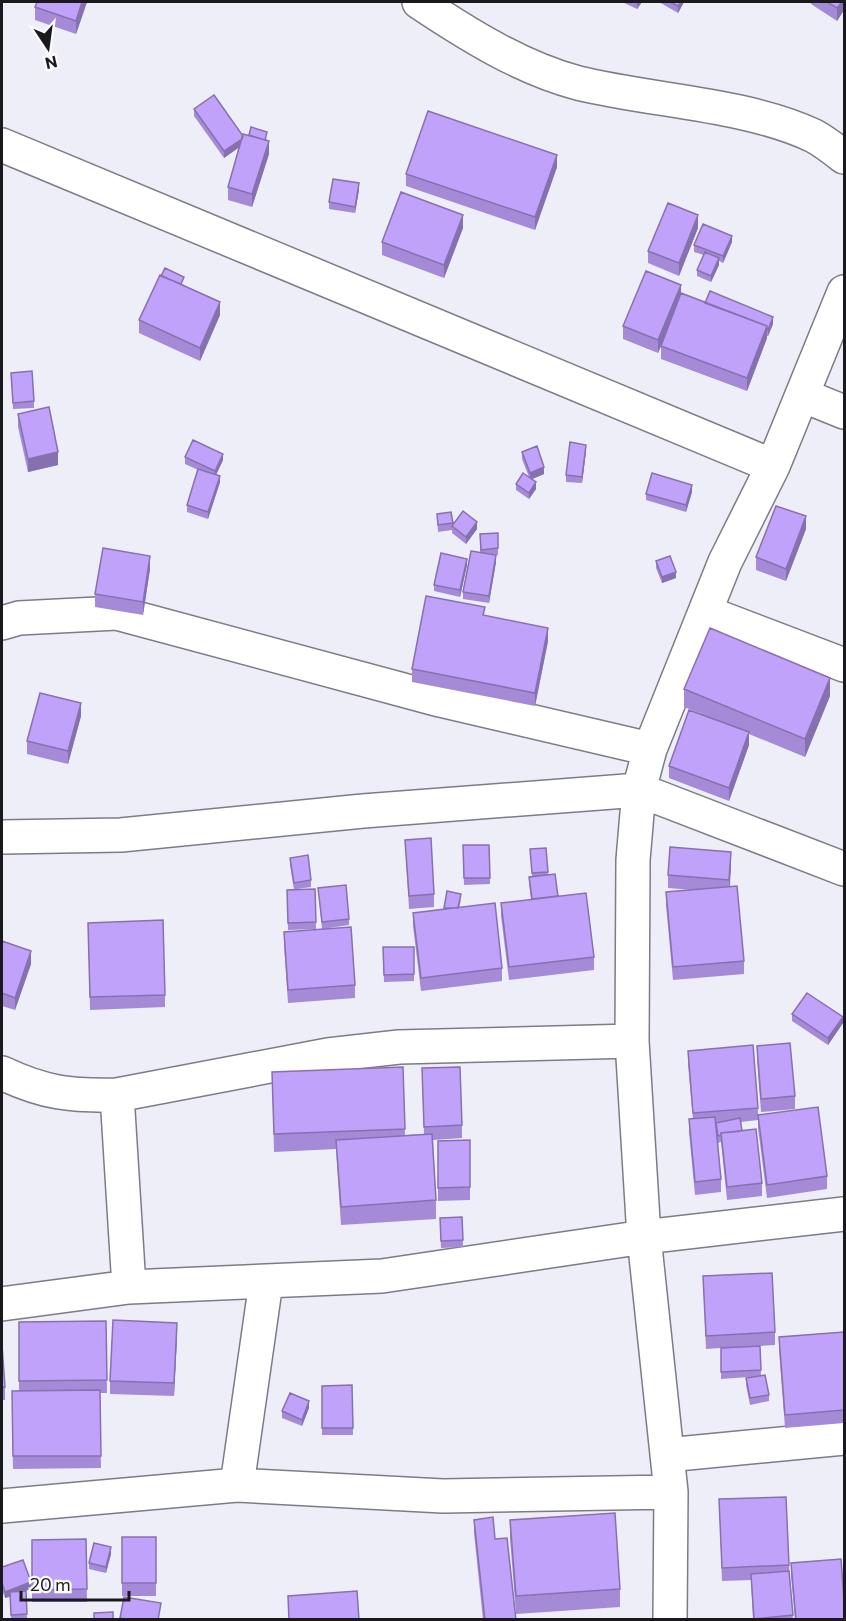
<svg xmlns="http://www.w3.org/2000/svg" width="846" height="1621" viewBox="0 0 846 1621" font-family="Commissioner,sans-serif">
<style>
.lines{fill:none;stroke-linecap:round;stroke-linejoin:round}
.minor-casing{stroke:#7d7c85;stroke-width:36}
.minor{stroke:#fff;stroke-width:33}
.wall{fill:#a58bd7}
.shaded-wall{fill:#8671af}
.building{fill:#c0a2fa;stroke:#8671af;stroke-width:1.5}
</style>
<rect width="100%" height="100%" fill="#eeeef8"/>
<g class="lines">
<g class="minor-casing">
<path id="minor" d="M419,2C467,34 521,68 578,83C651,101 747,104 814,136C825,142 835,150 844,157
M2,145L773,466
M802,395L844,412
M705,612L844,665
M2,623L19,618L117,613L440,700L650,749
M2,837L121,835L363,811L639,790L844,869
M2,1073C44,1093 70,1096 117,1095L328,1055L399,1047L632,1041
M117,1095L129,1287
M2,1304L129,1287L382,1276L644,1237L844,1214
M667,1455L844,1438
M237,1485L266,1282
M2,1506L237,1485L443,1496L671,1492
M670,1620L671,1492L644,1237L632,1041L633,860L639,790L650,749L725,562L773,466L844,292"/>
</g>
<use href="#minor" class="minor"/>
</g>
<path class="wall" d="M87,2L76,34L35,20V7Z
M622,2H642L637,9Z
M659,2H684L678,13Z
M811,2H844V10L837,21L811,4Z
M194,109L243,136L249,135L267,139V141L269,154L252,207L228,200V187L239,147L224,158L194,116Z
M557,167L535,230L406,186V174Z
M359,190L355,213L329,209V202Z
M463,228L444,278L382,255V242Z
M698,228L679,276L648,263V251Z
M732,242L723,263L719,261V265L711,282L697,276V270L704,255L694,252V245Z
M184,284L183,286L220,315L200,361L139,333V320Z
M681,294L705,303L773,324L768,336H767V338L747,391L661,359V346L663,342L658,353L623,339V326Z
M11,373L34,401V408L13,409Z
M18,414L58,465L28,472L18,427Z
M586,451L582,483L566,482V475Z
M522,452L544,474L532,479L536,489L529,499L516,490V484L529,477L522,459Z
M185,457L223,460L216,475L220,482L208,519L187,512V505L198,470L185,464Z
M692,492L686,512L646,500V494Z
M451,512L453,526L477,529L466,544L452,533V530L438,532L437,514Z
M806,529L786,581L756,570V557Z
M498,533V555H496V562L489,603L463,599V592L480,552V534Z
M656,561L676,578L662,583L656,568Z
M467,565L460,597L434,591V585Z
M150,569L143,615L95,607V594Z
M548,641L535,706L412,682V669Z
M684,689L830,696L805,757L749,734V745L729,801L669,778V766L702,714L684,707Z
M81,716L68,764L27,754V741Z
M405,840L434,894V907L409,909Z
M463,845H489L490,884L464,885Z
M546,848L548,874L558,896L594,957V970L509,980L501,916V903L531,900L529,883V877L532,876L530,849Z
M290,858L311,880V887L297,889H315L316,929L288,930L287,890H294L290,865Z
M731,865L730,886L744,961V974L673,980L666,905V892L692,890L668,888V875Z
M318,888L349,919V925L322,929Z
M461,900L459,908L502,968V981L421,991L413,926V913L444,909Z
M88,923L165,995V1007L90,1010Z
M284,932L355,985V998L288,1003L284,945Z
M2,941L31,964L15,1010L2,1006Z
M383,947H414V981L384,982Z
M792,1014L843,1023L828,1045L792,1021Z
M757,1046L795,1096V1109L761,1112L757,1059Z
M688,1051L758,1108V1115L827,1176V1189L767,1198L758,1128V1120L741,1122L742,1131L762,1183V1196L727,1200L721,1142L718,1143L721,1179V1192L695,1195L689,1132V1119H693L688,1064Z
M403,1067L405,1135L424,1134L422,1068L462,1125V1138L433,1140L436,1200V1219L341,1225L336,1149L274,1152L272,1072Z
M470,1140V1200L438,1201V1141Z
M462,1217L463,1247L441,1248L440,1218Z
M703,1276L775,1332V1345L760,1346L761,1375L769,1395V1401L750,1405L746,1385V1378L749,1377L721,1379V1348L706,1349Z
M106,1321L107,1393H100L101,1468L13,1469L12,1391H19V1322Z
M844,1332V1423L785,1428L779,1350V1337Z
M177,1336L174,1396L110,1394V1381Z
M2,1345L5,1387V1400H2Z
M352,1385L353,1435H322V1386Z
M309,1408L302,1426L282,1418V1411Z
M719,1499L789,1565L793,1620H753L751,1580L722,1581Z
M474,1520L495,1539L516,1620H483L474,1533Z
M510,1520L620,1589V1607L516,1614L510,1538Z
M122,1537H156V1596H122Z
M86,1539L87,1602H32V1540Z
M111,1554L106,1573L89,1569V1563Z
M791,1563L844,1620H795L791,1576Z
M2,1567L31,1589L24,1591H26L27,1620H11L10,1597L5,1598L2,1590Z"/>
<path class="shaded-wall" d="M82,2H87L76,34V21Z
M637,2H642L637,9Z
M681,2H684L678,13V6Z
M842,2H844V10L837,21V8Z
M244,137V144L224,158V151Z
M269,141V154L252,207V194Z
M557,155V167L535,230V217Z
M359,183V190L355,213V207Z
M463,215V228L444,278V265Z
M698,215V228L679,276V263Z
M732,236V242L723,263V256Z
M719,258V265L711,282V276Z
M681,285V298L658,353V340Z
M220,302V315L200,361V348Z
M773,317V324L768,336V330Z
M767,326V338L747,391V378Z
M586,445V451L582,483V477Z
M58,452V465L28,472V459Z
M223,454V460L215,477V471Z
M544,467V474L530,480V473Z
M220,476V482L208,519V512Z
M536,482V489L529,499V493Z
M692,485V492L686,512V505Z
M806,516V529L786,581V569Z
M477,522V529L466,544V537Z
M496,555V562L489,603V596Z
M150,556V569L143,615V602Z
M467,559V565L460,597V590Z
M676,572V578L662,583V577Z
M548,628V641L535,706V693Z
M830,678V696L805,757V739Z
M81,703V716L68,764V751Z
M749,732V745L729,801V788Z
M731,852V865L729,892V880Z
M31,951V964L15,1010V998Z
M843,1017V1023L828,1045V1038Z
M177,1323V1336L174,1396V1383Z
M309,1401V1408L302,1426V1420Z
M111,1547V1554L106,1573V1567Z
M31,1582V1589L5,1598V1592Z"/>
<path class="building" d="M37,2H82L76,21L35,7Z
M670,2H681L678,6Z
M827,2H842L837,8Z
M214,95L243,136L242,139L224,151L194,109Z
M428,111L557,155L535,217L406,174Z
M251,127L267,132L265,140L249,135Z
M243,134L269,141L252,194L228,187Z
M333,179L359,183L355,207L329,202Z
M401,192L463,215L444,265L382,242Z
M668,203L698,215L679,263L648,251Z
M703,224L732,236L723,256L694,245Z
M705,252L719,258L711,276L697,270Z
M165,268L184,277L181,284L161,276Z
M646,271L681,285L658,340L623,326Z
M160,275L220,302L200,348L139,320Z
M710,291L773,317L768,330L767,329V326L705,303Z
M681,293L767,326L747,378L661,346Z
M32,371L34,401L13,403L11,373Z
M49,407L58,452L28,459L18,414Z
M193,440L223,454L215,471L185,457Z
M570,442L586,445L582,477L566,475Z
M537,446L544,467L530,473L522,452Z
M198,469L220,476L208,512L187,505Z
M523,473L536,482L529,493L516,484Z
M652,473L692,485L686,505L646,494Z
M776,506L806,516L786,569L756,557Z
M463,511L477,522L466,537L452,526Z
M451,512L453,523L438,525L437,514Z
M498,533V548L481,550L480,534Z
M103,548L150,556L143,602L95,594Z
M471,551L496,555L489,596L463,592Z
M441,553L467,559L460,590L434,585Z
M670,556L676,572L662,577L656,561Z
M426,596L485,607L483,615L548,628L535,693L412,669Z
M710,628L830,678L805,739L684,689Z
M40,693L81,703L68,751L27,741Z
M689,710L749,732L729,788L669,766Z
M431,838L434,894L409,896L405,840Z
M463,845H489L490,878H464Z
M670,847L731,852L729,880L668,875Z
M546,848L548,872L532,873L530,849Z
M308,855L311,880L294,883L290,858Z
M555,874L558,896L532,899L529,877Z
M346,885L349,919L322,922L318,888Z
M737,886L744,961L673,967L666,892Z
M315,889L316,922L288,923L287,890Z
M447,891L461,894L458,908H444Z
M586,893L594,957L509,967L501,903Z
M495,903L502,968L421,978L413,913Z
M163,920L165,995L90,997L88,923Z
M351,927L355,985L288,990L284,932Z
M2,941L31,951L15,998L2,993Z
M383,947H414V974L384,975Z
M807,993L843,1017L828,1038L792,1014Z
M790,1043L795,1096L761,1099L757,1046Z
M753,1045L758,1108L693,1113L688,1051Z
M403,1067L405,1129L274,1134L272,1072Z
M460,1067L462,1125L424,1127L422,1068Z
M818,1107L827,1176L767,1185L758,1115Z
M715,1117L721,1179L695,1182L689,1119Z
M740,1118L742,1131L721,1133V1135L718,1136L716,1123Z
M756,1129L762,1183L727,1187L721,1133Z
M432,1134L436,1200L341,1207L336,1140Z
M470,1140V1187L438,1188V1141Z
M462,1217L463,1240L441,1241L440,1218Z
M772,1273L775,1332L706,1336L703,1276Z
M113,1320L177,1323L174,1383L110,1381Z
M106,1321L107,1380L19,1381V1322Z
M844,1332V1410L785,1415L779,1337Z
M2,1345L5,1387H2Z
M760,1346L761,1370L721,1372V1348Z
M765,1375L769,1395L750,1398L746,1378Z
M352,1385L353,1428H322V1386Z
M100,1390L101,1456H13L12,1391Z
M290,1393L309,1401L302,1420L282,1411Z
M786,1497L789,1565L722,1568L719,1499Z
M615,1513L620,1589L516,1596L510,1520Z
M493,1517L495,1539L507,1538L516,1620H485L474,1520Z
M122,1537H156V1583H122Z
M86,1539L87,1589L32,1590V1540Z
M94,1543L111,1547L106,1567L89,1563Z
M841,1559L844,1600V1620H796L791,1563Z
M23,1560L31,1582L5,1592L2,1583V1567Z
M789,1571L793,1615L754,1619L751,1574Z
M26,1591L27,1614L11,1615L10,1592Z
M357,1591L359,1620H289L288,1596Z
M124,1597L161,1603L158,1620H128L120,1618Z
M113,1612V1620H94V1613Z"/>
<rect width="846" height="1621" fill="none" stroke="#1a191d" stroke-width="6"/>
<g transform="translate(48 48) rotate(167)" stroke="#fcfcfe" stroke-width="4.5" paint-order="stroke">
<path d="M0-4.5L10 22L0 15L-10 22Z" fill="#1a191d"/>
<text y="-9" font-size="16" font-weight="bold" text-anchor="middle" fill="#1a191d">N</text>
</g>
<path d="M21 1591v9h108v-9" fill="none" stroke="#1a191d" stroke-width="3"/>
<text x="30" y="1591" font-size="18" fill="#1a191d" stroke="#fcfcfe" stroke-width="4.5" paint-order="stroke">20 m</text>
</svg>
